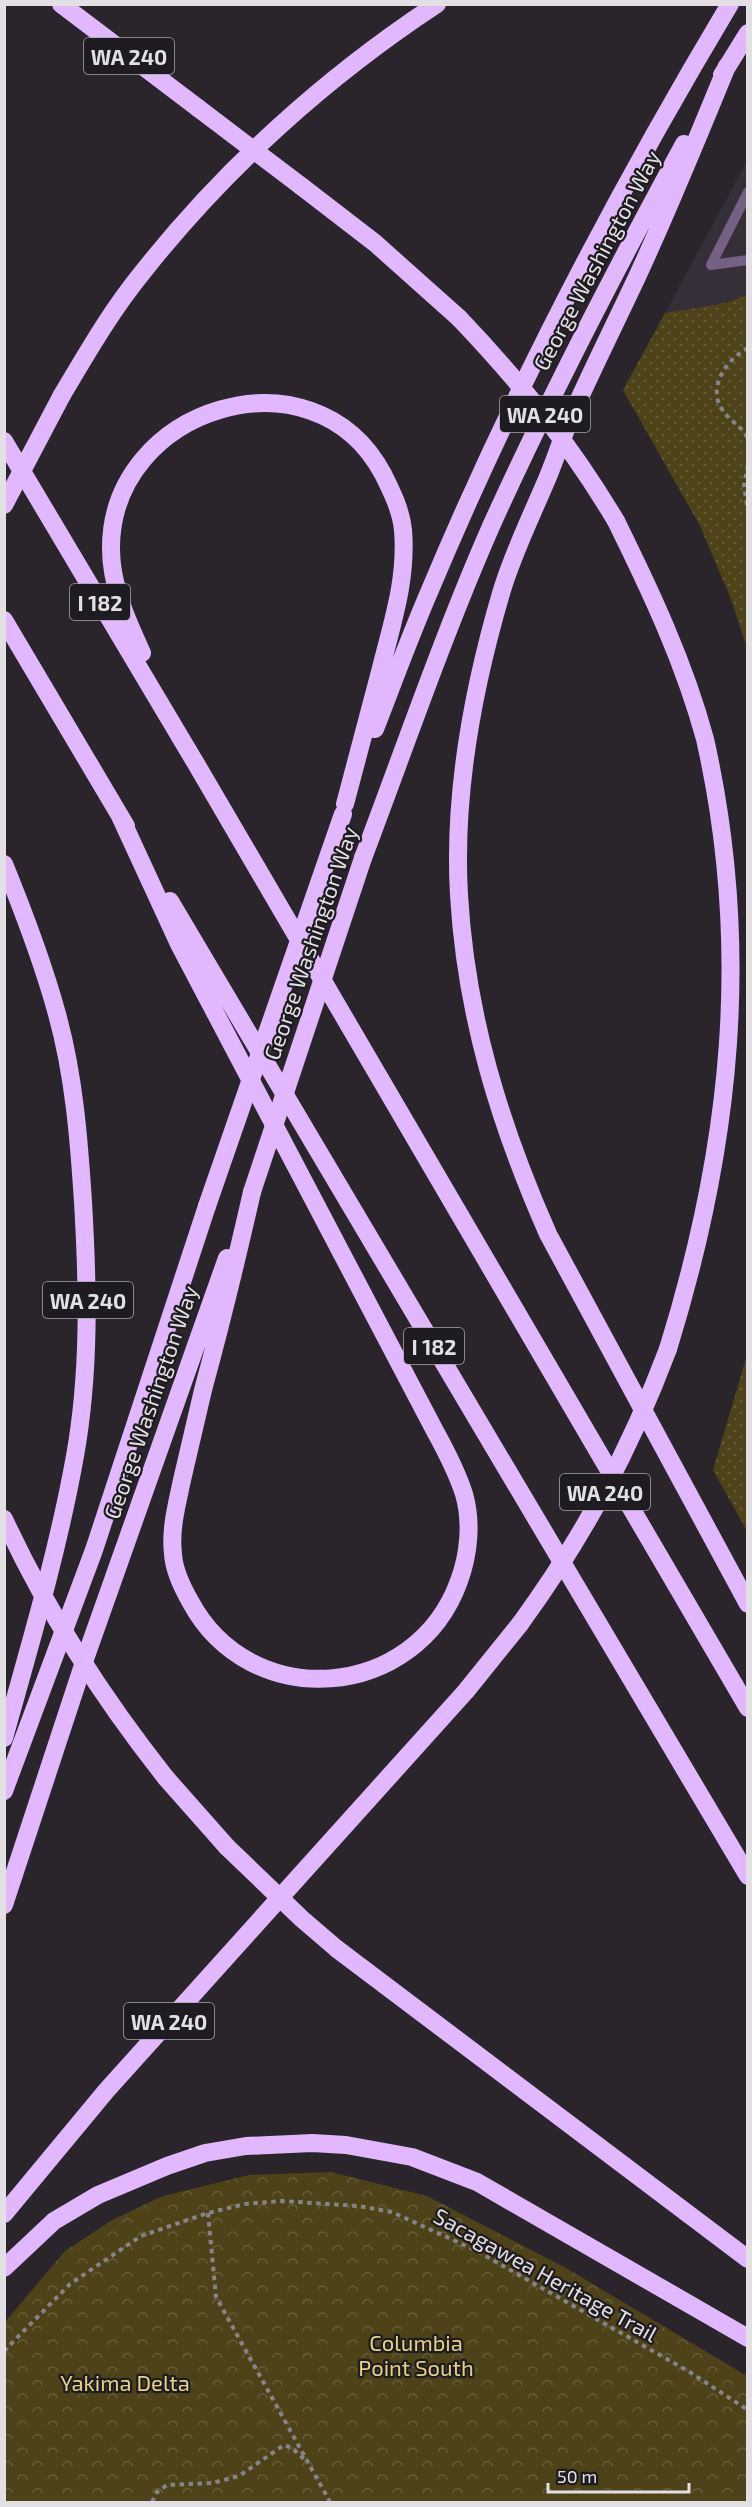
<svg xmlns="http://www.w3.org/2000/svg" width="752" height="2507" viewBox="0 0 752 2507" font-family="'Exo 2',sans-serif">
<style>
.built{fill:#362f39}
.grass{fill:url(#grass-dots)}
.park{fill:url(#park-crowns)}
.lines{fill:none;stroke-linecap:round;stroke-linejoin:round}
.path{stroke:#878489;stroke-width:4;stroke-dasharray:4.5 4.5;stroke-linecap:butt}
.lane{stroke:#766184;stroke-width:10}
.highway{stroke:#e1b7fd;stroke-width:18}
.highway-bridge{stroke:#e1b7fd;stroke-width:18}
.labels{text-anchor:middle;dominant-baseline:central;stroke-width:4.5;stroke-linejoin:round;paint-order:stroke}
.shield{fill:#1f1c21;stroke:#a8a5aa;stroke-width:1.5}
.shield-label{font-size:21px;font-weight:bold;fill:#e3e0e4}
.street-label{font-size:22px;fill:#e3e0e4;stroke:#1f1c21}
.park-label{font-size:22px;fill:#e8d182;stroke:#1f1c21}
</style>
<defs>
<pattern id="grass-dots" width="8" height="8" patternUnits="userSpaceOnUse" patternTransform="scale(1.5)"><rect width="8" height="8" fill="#4d4218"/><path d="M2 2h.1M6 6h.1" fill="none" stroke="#665d39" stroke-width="1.8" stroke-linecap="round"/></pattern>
<pattern id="park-crowns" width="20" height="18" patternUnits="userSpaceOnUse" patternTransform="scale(1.5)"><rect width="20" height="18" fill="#4d4218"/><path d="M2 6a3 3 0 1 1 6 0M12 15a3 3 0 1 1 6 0" fill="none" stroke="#665d39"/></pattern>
</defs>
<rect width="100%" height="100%" fill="#29252b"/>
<path class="built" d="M747,161V295L725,303L665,313Z"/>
<path class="grass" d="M747,295H748L747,648L731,599L700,526L623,390L665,313L725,303Z
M747,1355L748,1531H747L713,1470Z"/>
<path class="park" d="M331,2172L427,2196L566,2268L747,2376V2502H5V2322L65,2251L112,2220L163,2196L249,2175Z"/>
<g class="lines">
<path class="path" d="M748,348C727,359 706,387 723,411C730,421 742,426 748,439
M748,465L744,485L748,512
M208,2213L216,2297L330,2502
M4,2351L70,2284L141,2236L208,2213L245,2204L282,2201L358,2206L392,2212L475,2250L688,2371L748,2410
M152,2502L157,2492L167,2485L212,2483L239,2476L284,2445L292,2448L305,2460"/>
<path class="lane" d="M748,192L711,265L748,260"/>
<path class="highway" d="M61,4L198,108
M727,66C698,137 669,208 637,277C615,324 592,370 571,417C561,440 554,464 544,486C529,521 513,554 502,590C473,688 453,792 459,895C466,1016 500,1125 548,1234L748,1604
M722,75L748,33
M301,186L375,243L459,318
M62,395C87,353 111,311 142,273C224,169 326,77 437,4
M4,441L195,762L748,1708
M616,521C651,592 684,662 705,739C752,948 731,1146 668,1349
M4,620L126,826
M142,653C127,620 111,586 111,549C110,407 314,344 383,474C392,492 401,510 403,530C407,579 393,620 381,668C369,713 357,759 345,804
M375,729C393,683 410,636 430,590C515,387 617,193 730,4
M120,816L179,944L435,1431C446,1451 457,1472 464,1494C472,1522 469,1554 459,1581C416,1701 250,1714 190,1601C182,1587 174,1570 173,1554C170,1529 177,1504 182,1480C189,1450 196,1420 203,1390C221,1324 237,1258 252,1192
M363,858C405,747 444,633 492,524C551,394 616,269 684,144
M4,864C24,913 43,963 57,1014C74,1075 79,1140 83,1202C88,1287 90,1372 75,1456C58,1551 30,1645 4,1738
M170,901L748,1876
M166,1778L227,1847
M4,1791L94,1550L207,1206
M4,1905L85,1659L227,1258
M337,1949L748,2259
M4,2214L106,2091L466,1691L520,1624
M4,2268L54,2221L98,2195L167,2166L205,2153L246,2146L312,2143L346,2145L412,2157L477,2182L748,2338"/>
<path class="highway-bridge" d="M198,108L301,186
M459,318C521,383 570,444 616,521
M4,505L62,395
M252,1192L363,858
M207,1206L343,814
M4,1519C47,1612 102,1697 166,1778
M520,1624C584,1536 630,1450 668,1349
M227,1847L302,1919L337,1949"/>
</g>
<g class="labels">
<g class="shield">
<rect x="84" y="38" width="90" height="36" rx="4.5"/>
<rect x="500" y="396" width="90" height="36" rx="4.5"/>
<rect x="70" y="584" width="60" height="36" rx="4.5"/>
<rect x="43" y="1282" width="90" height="36" rx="4.5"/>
<rect x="404" y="1328" width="60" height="36" rx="4.5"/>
<rect x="560" y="1474" width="90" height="36" rx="4.5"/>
<rect x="124" y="2003" width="90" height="36" rx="4.5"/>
</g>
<g class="shield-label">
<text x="129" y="56">WA 240</text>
<text x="545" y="414">WA 240</text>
<text x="100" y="602">I 182</text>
<text x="88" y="1300">WA 240</text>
<text x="434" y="1346">I 182</text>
<text x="605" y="1492">WA 240</text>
<text x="169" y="2021">WA 240</text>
</g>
<g class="street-label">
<text transform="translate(596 260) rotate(-62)">George Washington Way</text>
<text transform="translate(310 943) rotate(-71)">George Washington Way</text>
<text transform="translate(150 1402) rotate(-71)">George Washington Way</text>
<text transform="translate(546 2274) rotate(29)">Sacagawea Heritage Trail</text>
</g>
<g class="park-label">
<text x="416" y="2342">Columbia<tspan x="416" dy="25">Point South</tspan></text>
<text x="125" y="2382">Yakima Delta</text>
</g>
</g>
<rect width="752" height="2507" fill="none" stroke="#e3e0e4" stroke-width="12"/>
<path d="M548 2483v9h141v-9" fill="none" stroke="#e3e0e4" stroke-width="3"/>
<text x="557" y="2483" font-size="18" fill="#e3e0e4" stroke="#1f1c21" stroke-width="4.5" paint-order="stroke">50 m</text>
</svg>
